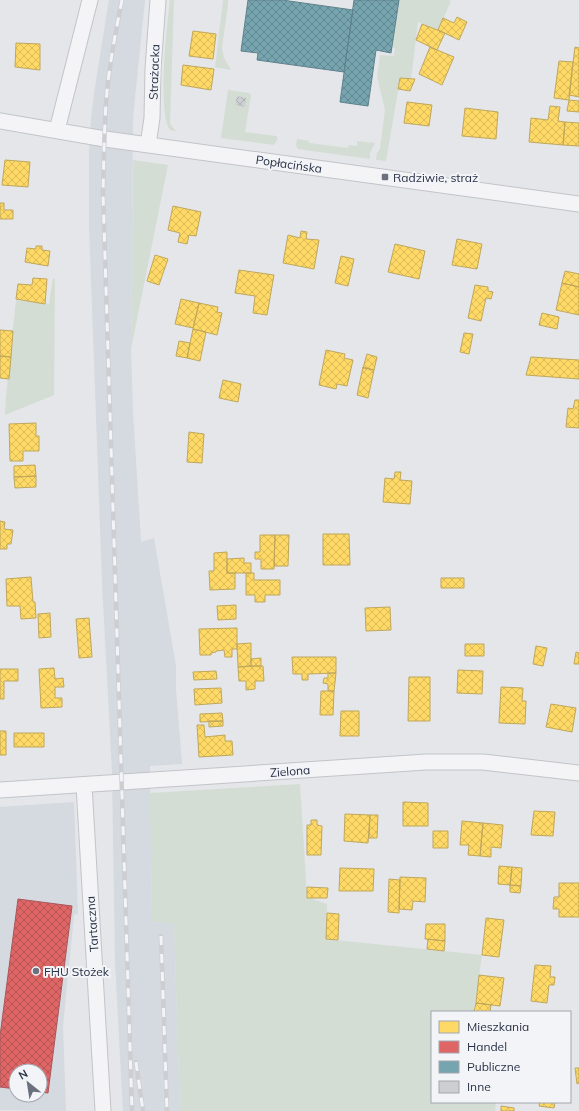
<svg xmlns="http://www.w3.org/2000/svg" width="579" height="1111" viewBox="0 0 579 1111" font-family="Mulish,sans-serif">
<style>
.built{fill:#d5d9e0;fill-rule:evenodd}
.green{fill:#d4ddd4}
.homes{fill:url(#homes-cross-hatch);stroke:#bfa75c}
.shops{fill:url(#shops-cross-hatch);stroke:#a9565c}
.public{fill:url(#public-cross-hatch);stroke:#5f828f}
.building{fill:url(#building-cross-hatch)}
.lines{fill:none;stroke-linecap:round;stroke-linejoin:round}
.street-casing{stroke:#c2c4c7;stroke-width:17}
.street{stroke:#f4f4f6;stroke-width:15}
.rail-casing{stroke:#cdced1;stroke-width:4.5}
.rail{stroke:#f2f4f8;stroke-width:3;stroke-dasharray:9;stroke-linecap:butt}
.poi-dot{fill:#6a707e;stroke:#f2f4f8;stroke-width:1.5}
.labels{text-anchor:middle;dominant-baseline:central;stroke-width:4;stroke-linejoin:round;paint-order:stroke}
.street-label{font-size:12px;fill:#293145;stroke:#f2f4f8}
.poi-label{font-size:12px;fill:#293145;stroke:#f2f4f8;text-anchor:start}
</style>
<defs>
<pattern id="homes-cross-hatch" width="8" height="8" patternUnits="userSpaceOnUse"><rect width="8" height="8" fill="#ffd966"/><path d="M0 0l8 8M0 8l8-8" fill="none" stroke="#dbbb5a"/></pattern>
<pattern id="shops-cross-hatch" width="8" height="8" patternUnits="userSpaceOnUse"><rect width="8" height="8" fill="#e06666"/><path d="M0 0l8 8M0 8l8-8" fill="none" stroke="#b65556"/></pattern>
<pattern id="public-cross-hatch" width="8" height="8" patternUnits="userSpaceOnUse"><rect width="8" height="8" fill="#76a5af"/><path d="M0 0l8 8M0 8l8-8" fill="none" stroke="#618790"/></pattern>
<pattern id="building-cross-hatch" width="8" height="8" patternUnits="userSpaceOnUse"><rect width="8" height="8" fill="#cdced2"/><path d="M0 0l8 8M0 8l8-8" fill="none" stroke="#b0b1b6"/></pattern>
</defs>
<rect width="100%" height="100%" fill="#e4e6e9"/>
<path class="built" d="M109,0H145L133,117L131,349L133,413L141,542L154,538L176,666V689L182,764L150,766L152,922L174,924L180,1111H123L115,963L112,772L102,582L89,225V153L91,120L94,93Z
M74,802L78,914L74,915L63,1026L66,1111L0,1110V807ZM16,1071H40V1095H16Z"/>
<path class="green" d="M170,0H174L170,124L176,131L170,130C157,112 167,25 170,0Z
M223,0H228V4L222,48L224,58L231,70L215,67Z
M399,0H448L451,1L438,30L418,22L411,79H400L386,161L376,160L377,153L380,149L385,110L377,77L380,55L394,56L395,48L392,47Z
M228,90L249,93L251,95L245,132L276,136L278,138L274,145L221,138Z
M297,139L309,141V143L348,148L349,145L357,146V141L375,143L370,153V159L298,149L296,145Z
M133,160L168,165L131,349Z
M53,278L55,279L54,395L5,415L6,396L16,300L49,304Z
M300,784L307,897L327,904L326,939L482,955L474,1012H432V1102H496L495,1111H180L174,924L152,922L150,793Z"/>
<path class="homes" d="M457,17L467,22L459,40L438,30L443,18L454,23Z
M422,24L445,33L437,50L416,40Z
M193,31L216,34L213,59L189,56Z
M16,43L40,44V70L15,67Z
M430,47L454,57L442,85L419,74Z
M575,47L579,48V97L569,95Z
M559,61L573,62L569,100L554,98Z
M183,65L214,69L211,90L181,85Z
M400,78L415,79L410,91L398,89Z
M569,100L579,101V112L567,111Z
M407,102L432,105L429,126L404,123Z
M550,106L560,107L558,121L565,122L563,145L529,142L531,118L548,120Z
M465,108L498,112L496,139L462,136Z
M565,122L579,123V146L563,145Z
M5,160L30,162L28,187L2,185Z
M0,203H4V210H13V219H0Z
M173,206L201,212L196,236L189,235L187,244L178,242L180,233L168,230Z
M301,231L307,232L306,239L319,240L314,269L283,263L288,235L300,238Z
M457,239L482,244L477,269L452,265Z
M395,244L425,251L419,279L388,272Z
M36,246H42V250L50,251L48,266L25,262L27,248L36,249Z
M155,255L168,259L159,285L147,281Z
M341,256L354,259L348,286L335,283Z
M239,270L274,275L267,315L253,313L255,296L235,293Z
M565,271L579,274V287L562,283Z
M33,278L47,279L45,304L16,299L18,284L32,285Z
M562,283L579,287V315L556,310Z
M475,285L488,287V291L493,292L491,299L486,298L481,321L468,318Z
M181,299L199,303L193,328L175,324Z
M199,303L218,307L217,312L222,313L217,335L193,329Z
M542,313L559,317L557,329L539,325Z
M193,329L206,332L200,361L187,358Z
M0,330L13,331L11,357L0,356Z
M464,333L473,334L469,354L460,352Z
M179,341L190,343L187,358L176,356Z
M326,350L345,354L344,358L353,360L347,386L337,384L336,389L319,385Z
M367,354L377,357L374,370L363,368Z
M0,356L11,357L9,379L0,378Z
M531,357L579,360V379L526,375Z
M363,367L374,370L368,398L357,395Z
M223,380L241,384L238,402L219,398Z
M575,400H579V428L566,427L568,408L573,409Z
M36,423V436H39V451H23V461H10L9,424Z
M189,432L204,434L202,463L187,462Z
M35,465L36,476L14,477V466Z
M395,472H401L400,480L412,481L410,504L383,502L385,478L394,479Z
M36,476V487L15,488L14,477Z
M0,521L5,522L4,529L13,530L11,544H7V549H0Z
M323,534H349L350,565H323Z
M260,535H275L274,569H261V559H255V552H260Z
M275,535H289L288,566H274Z
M227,552V573H235V589L210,590L209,571H214V553Z
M244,558V563H251V573H227V559Z
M246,573H254V580H280V595H265V602H255V595H246Z
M31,577L33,602H35L36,618L21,619L20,606H7L6,579Z
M441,578H464V588H441Z
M236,605V619L218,620L217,606Z
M390,607L391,630L366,631L365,608Z
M50,613L51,637L39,638L38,614Z
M89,618L92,657L79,658L76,619Z
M237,628V649H232V657H225L224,650L216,651V652L211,653V655H200L199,629Z
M251,643V666L238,667L237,644Z
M465,644H484V656H465Z
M536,646L547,648L543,666L533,664Z
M576,652L579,653V664H574Z
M292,657H336V673L308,674V680H302V674H293Z
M261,658V666H251V659Z
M251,666H263L264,681H255V689L246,690V681H239L238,667Z
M54,668L55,679L63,678L64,687H55V698H62V707L41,708L39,669Z
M0,669H18V681H4V699H0Z
M458,670L483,671L482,694L457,693Z
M216,671L217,679L194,680L193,672Z
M328,673H336L334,691H328V684L323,683L324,678H328Z
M409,677H430V721H408Z
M501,687L523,688L522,701H526L525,724L499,723Z
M221,688L222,703L195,705L194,689Z
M321,691H334L333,715H320Z
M551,704L576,708L572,732L546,727Z
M341,711H359V736H340Z
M222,713L223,721L200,722V714Z
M209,721H223V726L209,727Z
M197,725H204L205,737L225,735V741H232L233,755L199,757Z
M0,731H6V755H0Z
M14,733H44V747H14Z
M403,802L428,803V826H403Z
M534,811L555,812L553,836L531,835Z
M345,814L370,815L368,843L344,841Z
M370,815H378L377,838H369Z
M311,820H317V825L322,826L321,855H307V825H311Z
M462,821L483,823L480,856L468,855L469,845H460Z
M483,823L503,825L501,848L491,847V857L480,856Z
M433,831H448V848H433Z
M499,866L512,867L510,885L498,884Z
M512,867L522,868L521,886L510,885Z
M340,868L374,869L373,891H339Z
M400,877L426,878L425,902L413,901L412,910L399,909Z
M389,879L400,880L399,913L388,912Z
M559,883H579V917H559V909H553L554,897H559Z
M510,885L521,886L520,893L510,892Z
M307,887L328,888L327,898H307Z
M327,913L339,914L338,940L326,939Z
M486,918L504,920L499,957L482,955Z
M426,924H445V941L425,939Z
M428,939L445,941L444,951L427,949Z
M535,965L551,966L550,977H555L554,985H549L547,1003L531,1001Z
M479,975L504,978L500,1006L476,1003Z
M476,1003L491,1005L490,1012H474Z
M575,1068H579V1083L577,1084Z
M540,1102H555L554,1108L539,1106Z
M501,1106L514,1108V1111H501Z"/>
<path class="shops" d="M18,899L72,906L48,1093L40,1092V1071H16V1089L0,1087V1036Z"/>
<path class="public" d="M248,0H282L353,10L344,72L257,60L258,53L241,51Z
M354,0H399L391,53L376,50L368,106L340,102Z"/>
<path class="building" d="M237,96L246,98L245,107L235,105Z"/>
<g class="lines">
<g class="street-casing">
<path id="street" d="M0,121L105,139L579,204
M57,130L90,0
M148,145L152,118L153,69L158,0
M84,785L103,1111
M0,790L426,762H483L579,773"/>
</g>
<use href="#street" class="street"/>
<g class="rail-casing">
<path id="rail" d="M122,0C116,30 110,61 107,91C104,125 104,159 103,193L132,1111
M161,936L167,1111
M136,1062L143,1111"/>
</g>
<use href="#rail" class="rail"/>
</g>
<g class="poi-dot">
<rect x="381" y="173" width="8" height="8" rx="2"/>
<circle cx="36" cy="971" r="4"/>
</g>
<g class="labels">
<g class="street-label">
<text transform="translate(154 72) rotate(-88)">Strażacka</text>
<text transform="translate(289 164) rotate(8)">Popłacińska</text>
<text transform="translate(290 771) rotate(-4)">Zielona</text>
<text transform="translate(92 924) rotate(-94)">Tartaczna</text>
</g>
<g class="poi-label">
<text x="393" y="177">Radziwie, straż</text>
<text x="44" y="971">FHU Stożek</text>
</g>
</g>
<rect x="431" y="1011" width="140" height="92" fill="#f2f4f8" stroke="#a2a6b0"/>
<rect x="439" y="1021" width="20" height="12" fill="#ffd966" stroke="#a2a6b0"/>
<text x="467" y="1031" font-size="12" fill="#293145">Mieszkania</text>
<rect x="439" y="1041" width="20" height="12" fill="#e06666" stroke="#a2a6b0"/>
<text x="467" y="1051" font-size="12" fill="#293145">Handel</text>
<rect x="439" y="1061" width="20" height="12" fill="#76a5af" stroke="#a2a6b0"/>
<text x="467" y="1071" font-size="12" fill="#293145">Publiczne</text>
<rect x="439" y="1081" width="20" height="12" fill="#cdced2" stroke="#a2a6b0"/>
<text x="467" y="1091" font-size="12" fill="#293145">Inne</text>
<g transform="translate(28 1083) rotate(330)"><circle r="19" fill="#f2f4f8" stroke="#a2a6b0"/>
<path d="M0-3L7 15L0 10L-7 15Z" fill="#6a707e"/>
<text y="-6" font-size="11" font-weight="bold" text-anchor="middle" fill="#293145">N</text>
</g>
</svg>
